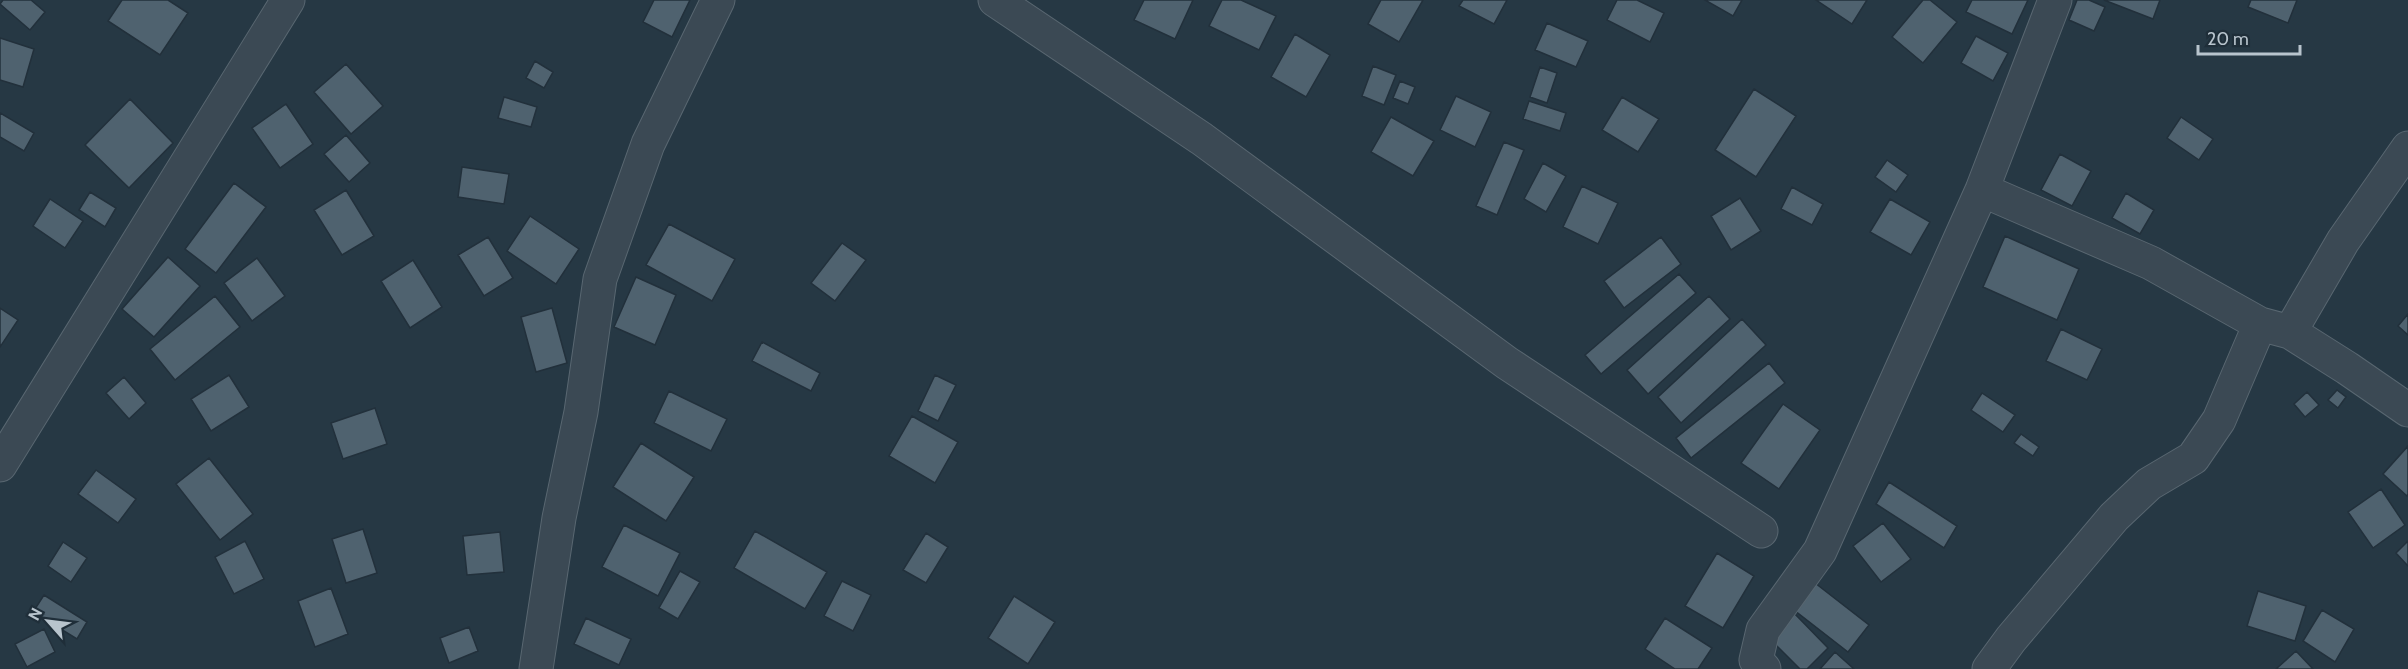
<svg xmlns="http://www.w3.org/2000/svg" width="2408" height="669" viewBox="0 0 2408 669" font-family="Cabin,sans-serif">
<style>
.building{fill:#4f626f;stroke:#22303b;stroke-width:1.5}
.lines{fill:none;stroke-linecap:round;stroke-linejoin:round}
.street-casing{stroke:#596771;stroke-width:35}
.street{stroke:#3b4954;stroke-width:33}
</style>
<rect width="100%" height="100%" fill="#263844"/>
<path class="building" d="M3,0H31L45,12L30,30L0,4Z
M122,0H168L188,13L160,55L108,21Z
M654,0H690L672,37L643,22Z
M1144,0H1193L1175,39L1134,20Z
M1222,0H1241L1276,16L1259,50L1209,26Z
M1381,0H1423L1399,42L1368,24Z
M1463,0H1507L1494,24L1459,6Z
M1617,0H1637L1664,13L1650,42L1607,20Z
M1705,0H1742L1733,16Z
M1816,0H1867L1852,24Z
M1923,0H1930L1957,22L1923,63L1892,37Z
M1972,0H2028L2012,34L1966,12Z
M2077,0H2089L2105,7L2094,31L2069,20Z
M2104,0H2160L2153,19Z
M2251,0H2297L2288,23L2248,7Z
M1547,23L1588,41L1576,67L1535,50Z
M1295,34L1330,55L1306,97L1271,77Z
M1976,36L2008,53L1993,81L1961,63Z
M0,38L34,49L23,87L0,80Z
M535,61L553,72L544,88L526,78Z
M346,64L383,106L351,134L314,92Z
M1373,66L1396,75L1384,105L1362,96Z
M1540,67L1557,73L1547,103L1530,97Z
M1400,81L1415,87L1408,104L1393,98Z
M1754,89L1796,116L1756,177L1715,150Z
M1456,96L1491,112L1475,147L1440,130Z
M504,97L537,107L531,127L498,118Z
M1622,97L1659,119L1638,152L1602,130Z
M130,99L173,143L129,188L85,145Z
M1529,101L1566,113L1560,131L1523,119Z
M286,104L313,144L280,168L252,128Z
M0,113L34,133L24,151L0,137Z
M1391,117L1434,141L1413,176L1371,152Z
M2181,117L2213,139L2199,160L2167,138Z
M346,135L370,163L349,182L324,154Z
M1504,142L1524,150L1497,215L1476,206Z
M2060,154L2091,171L2072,206L2041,190Z
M1887,160L1908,175L1896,192L1875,177Z
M1543,163L1566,176L1546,212L1524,199Z
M462,167L509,174L504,204L458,197Z
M234,183L266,207L216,273L185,249Z
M1582,186L1618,203L1598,244L1563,227Z
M1792,187L1823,204L1812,225L1781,209Z
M346,190L374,236L342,255L314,210Z
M90,192L116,208L105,227L79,210Z
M2126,193L2154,210L2140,234L2112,218Z
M1740,198L1761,231L1731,250L1711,216Z
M50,199L83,221L65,248L33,226Z
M1890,199L1930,222L1911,255L1870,232Z
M530,216L579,249L556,284L507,251Z
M669,224L735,259L712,301L646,265Z
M2005,236L2079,269L2057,320L1983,287Z
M488,237L513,278L484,296L458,255Z
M1661,237L1681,264L1624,308L1604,281Z
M842,243L866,260L835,301L811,283Z
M168,257L200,286L154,337L122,309Z
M257,258L285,296L252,321L224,283Z
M413,260L442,307L410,328L381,281Z
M1679,274L1696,293L1601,374L1585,355Z
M636,277L676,295L655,345L614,327Z
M215,296L240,327L175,380L150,349Z
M1709,296L1730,319L1648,394L1627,370Z
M0,308L18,320L0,347Z
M552,308L567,363L536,372L521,317Z
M2408,314V335L2398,326Z
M1742,319L1766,345L1681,423L1658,397Z
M2061,329L2102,349L2087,380L2046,361Z
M762,342L820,373L811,391L752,361Z
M1769,363L1785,383L1691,458L1676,438Z
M229,375L249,407L211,431L191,399Z
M935,375L956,385L938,421L918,411Z
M124,377L146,403L129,419L106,393Z
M2337,390L2346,397L2338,408L2328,400Z
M669,391L727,419L711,451L654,423Z
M2307,392L2319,405L2305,417L2294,404Z
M1982,393L2015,415L2003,432L1971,410Z
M1783,404L1820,430L1779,489L1741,463Z
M375,408L387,444L343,459L331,423Z
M912,416L958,442L935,483L889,456Z
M2021,434L2039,447L2033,456L2014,443Z
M641,443L694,477L666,521L613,487Z
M2408,446V494L2407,496L2383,474Z
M209,458L253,514L220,540L176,484Z
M96,470L136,499L118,523L78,494Z
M1889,482L1957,526L1944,548L1876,504Z
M2381,489L2405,525L2373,548L2348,512Z
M1883,523L1911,559L1881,582L1853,546Z
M624,525L680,553L658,596L602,567Z
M363,529L377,573L346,583L332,539Z
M755,531L827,572L805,609L734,568Z
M500,532L504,572L467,575L463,536Z
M926,533L948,547L926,583L903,570Z
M245,541L264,579L234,594L215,557Z
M2408,541V566L2396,553Z
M63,542L87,558L71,582L48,566Z
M1717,553L1754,576L1723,628L1685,606Z
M680,571L700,582L678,619L659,608Z
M842,581L871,595L853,631L824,616Z
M1815,583L1869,625L1848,652L1794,610Z
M331,588L348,634L315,647L298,601Z
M2258,591L2306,606L2295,641L2247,626Z
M44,595L87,622L77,639L33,612Z
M1014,596L1055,622L1028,664L988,638Z
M2322,610L2354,629L2335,662L2303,641Z
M1792,611L1828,648L1807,669H1800L1767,636Z
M586,618L631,639L619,665L574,644Z
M1665,618L1712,648L1698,669H1675L1645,649Z
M469,627L478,651L449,663L440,638Z
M44,629L55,652L27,667L15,644Z
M2296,651L2313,669H2276Z
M1835,652L1854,669H1820Z"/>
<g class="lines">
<g class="street-casing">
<path id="street" d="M995,0L1202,139L1507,363L1761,531
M1982,190L2151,263L2260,324L2290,332L2347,368L2408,410
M2290,332L2343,241L2408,148
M0,465L288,0
M536,669L559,518L581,412L600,279L648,144L718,0
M1764,669L1756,660L1763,630L1820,551L1982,190L2055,0
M1989,669L2011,639L2114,517L2149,484L2193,458L2219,420L2260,324"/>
</g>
<use href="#street" class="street"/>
</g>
<g transform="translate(48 621) rotate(298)" stroke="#1f2e39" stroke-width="4.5" paint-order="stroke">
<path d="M0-4.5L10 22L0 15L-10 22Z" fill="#b8c4cd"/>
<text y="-9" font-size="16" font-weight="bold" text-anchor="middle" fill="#b8c4cd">N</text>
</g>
<path d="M2198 45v9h102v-9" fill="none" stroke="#b8c4cd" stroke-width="3"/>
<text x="2207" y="45" font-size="18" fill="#b8c4cd" stroke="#1f2e39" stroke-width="4.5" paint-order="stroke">20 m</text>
</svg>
